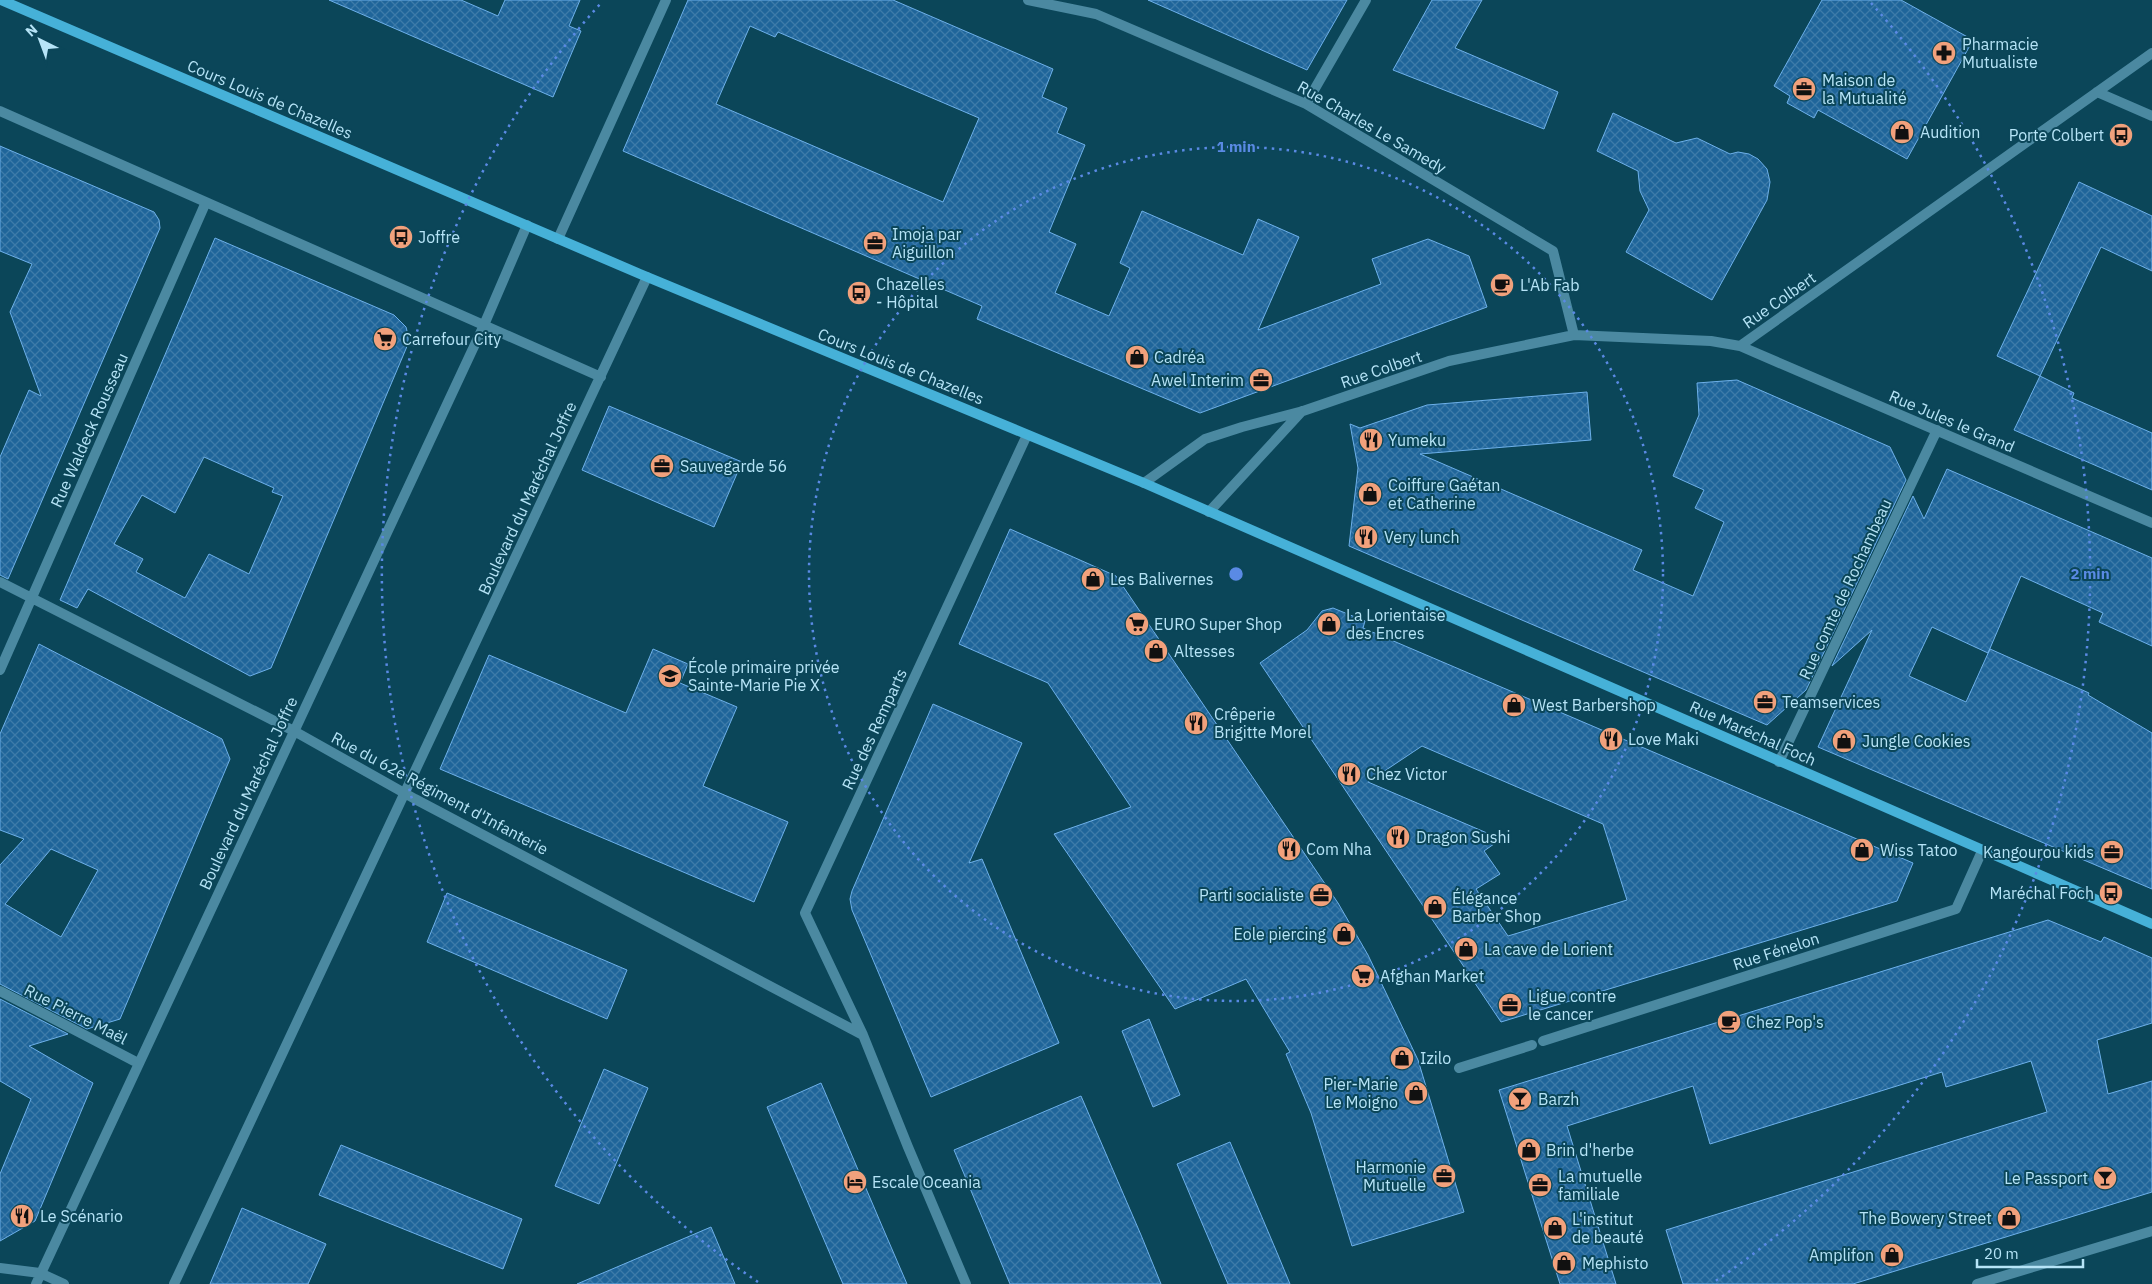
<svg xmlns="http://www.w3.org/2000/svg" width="2152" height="1284" viewBox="0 0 2152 1284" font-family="'IBM Plex Sans',sans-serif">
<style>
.building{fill:url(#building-cross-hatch);stroke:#6db0ea;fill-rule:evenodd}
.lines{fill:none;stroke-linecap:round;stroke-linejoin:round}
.street{stroke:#4b89a1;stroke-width:10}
.secondary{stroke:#46b1d8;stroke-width:10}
.ring{fill:none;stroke:#5a8ae4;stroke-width:2.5;stroke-dasharray:2.5 5}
.labels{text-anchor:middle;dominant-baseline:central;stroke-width:4;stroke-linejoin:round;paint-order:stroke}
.poi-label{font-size:16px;fill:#b6e4f7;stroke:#0b4659;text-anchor:start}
.street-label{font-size:16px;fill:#b6e4f7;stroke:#0b4659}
.centre{fill:#5a8ae4;stroke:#0b4659;stroke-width:2.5}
.ring-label{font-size:15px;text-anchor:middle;font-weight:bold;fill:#5a8ae4;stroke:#0b4659;stroke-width:4;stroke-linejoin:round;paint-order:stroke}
</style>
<defs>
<pattern id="building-cross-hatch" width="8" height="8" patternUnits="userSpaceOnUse" patternTransform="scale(1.25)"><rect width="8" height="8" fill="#1f659a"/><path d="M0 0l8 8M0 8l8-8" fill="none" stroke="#3d7ba9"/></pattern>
</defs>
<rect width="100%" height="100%" fill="#0b4659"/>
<path class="building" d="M329,0H461L498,16L505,0H580L569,26L581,31L553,97Z
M688,0H893L1053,69L1042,97L1067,108L1057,133L1085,145L1049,232L1076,244L1055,293L1109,316L1130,268L1120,263L1142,211L1243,255L1258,219L1299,237L1258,330L1381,284L1372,259L1428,239L1469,256L1487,307L1200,413L977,319L982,306L623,151ZM750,26L775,37L778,32L979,118L943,202L716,104Z
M1148,0H1347L1307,70Z
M1432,0H1482L1455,48L1558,92L1544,129L1393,70Z
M1822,0H1901L1973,40L1907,159L1818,110L1814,118L1787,103L1790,96L1774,86Z
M1613,113L1676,143L1697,138L1730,154L1738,152L1749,154L1758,159L1767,169L1770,182L1767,200L1712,300L1626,252L1649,210L1640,191L1638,171L1597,151Z
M0,146L154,212L159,220L160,228L8,579L0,575V457L29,390L41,396L10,312L32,264L0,251Z
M2079,182L2152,216V271L2101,247L2040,376L1997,356Z
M215,238L394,315L406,327L408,335V344L271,668L250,676L88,589L77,608L60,600ZM204,457L274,488L272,492L283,496L249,574L209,554L185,598L136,572L143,559L114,544L142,495L175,513Z
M2040,376L2074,393L2072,398L2152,433V490L2014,430Z
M1737,380L1890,447L1906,480L1806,690L1767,725L1349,546L1358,468L1350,424L1360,428L1427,405L1587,392L1591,440L1420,454L1642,550L1633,570L1693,596L1724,522L1695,508L1704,490L1673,476L1699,415L1697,383Z
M609,406L742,462L714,527L582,470Z
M1947,469L2152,558V646L2099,622L2103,613L2021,576L1988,653L1932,627L1909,676L1966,702L1990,649L2089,693L2088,695L2152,733V889L1818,747L1872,630L1832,666L1913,496L1924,519Z
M1010,529L1116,576L1338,903L1368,955L1418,1060L1464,1212L1352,1246L1311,1113L1286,1054L1290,1052L1246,979L1175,1009L1054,834L1131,807L1048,683L959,644Z
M1333,608L1365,621L1363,628L1913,863L1897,901L1501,1022L1260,663L1307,630L1322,611ZM1422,746L1603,824L1627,900L1508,936L1476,889L1500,874L1484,851L1501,839L1368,782Z
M39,644L222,739L230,759L120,1019L87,1029L0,984V865L24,839L0,830V734ZM51,849L98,870L61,937L5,904Z
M653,649L688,664L680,683L737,707L703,786L788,822L754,902L440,769L489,655L626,713Z
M933,704L1022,743L969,863L982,859L1059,1043L931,1097L852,910L850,899L852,891Z
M447,893L627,970L607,1019L427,942Z
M2048,920L2101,942L2104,937L2152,958V1023L2097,1040L2108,1094L2152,1081V1192L1853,1284H1683L1666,1230L2047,1112L2031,1061L1946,1087L1942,1072L1710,1144L1693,1086L1567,1126L1616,1284H1560L1499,1090Z
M0,999L68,1034L29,1046L93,1083L35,1221L0,1241V1174L31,1099L0,1081Z
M1149,1019L1180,1095L1153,1107L1122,1031Z
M604,1069L648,1088L599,1204L555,1186Z
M821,1083L882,1226L907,1284H843L767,1107Z
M1081,1096L1141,1235L1161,1284H1010L954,1150Z
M1230,1142L1278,1255L1290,1284H1228L1196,1209L1177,1164Z
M341,1145L522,1219L503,1269L319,1195Z
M242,1208L326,1244L308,1284H210Z
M711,1227L735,1284H577Z"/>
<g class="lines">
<path class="street" d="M1028,0L1096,14L1306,104L1553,251L1574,335
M2097,92L2152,116
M1306,104L1366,0
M0,111L601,377
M558,239L666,0
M1740,346L2152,53
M1144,483L1205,439L1242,427L1303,411L1449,361L1574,335L1711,341L1740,346L2152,523
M1209,512L1302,411
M0,582L294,731L415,799L863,1035
M0,670L206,202
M1779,762L1937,430
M0,991L138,1063
M1543,1041L1956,909L1982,851
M1459,1068L1532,1045
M0,1268L40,1273L64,1284
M36,1284L484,325L527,225
M174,1284L647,277
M966,1284L908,1147L863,1035L805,913L1027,435
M1977,1284L2152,1231"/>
<path class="secondary" d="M1,0L640,274L1144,483L2152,924"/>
</g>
<g class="ring">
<circle cx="1236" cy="574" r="427"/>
<path d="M758 1282A854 854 0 0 1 601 3M1871 3A854 854 0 0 1 1714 1282"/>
</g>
<defs>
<g id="pharmacy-disc" transform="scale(1.25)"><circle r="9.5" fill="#f1a17c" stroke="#0b4659"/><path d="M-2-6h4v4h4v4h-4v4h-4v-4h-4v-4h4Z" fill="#111"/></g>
<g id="office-disc" transform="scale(1.25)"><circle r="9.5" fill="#f1a17c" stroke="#0b4659"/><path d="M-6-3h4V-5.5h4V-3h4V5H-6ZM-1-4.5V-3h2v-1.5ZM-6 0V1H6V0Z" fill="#111"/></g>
<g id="shop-disc" transform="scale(1.25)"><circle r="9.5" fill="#f1a17c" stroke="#0b4659"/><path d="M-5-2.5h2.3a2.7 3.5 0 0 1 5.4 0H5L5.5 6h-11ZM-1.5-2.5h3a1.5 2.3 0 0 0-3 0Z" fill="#111"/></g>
<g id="bus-disc" transform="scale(1.25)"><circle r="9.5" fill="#f1a17c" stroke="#0b4659"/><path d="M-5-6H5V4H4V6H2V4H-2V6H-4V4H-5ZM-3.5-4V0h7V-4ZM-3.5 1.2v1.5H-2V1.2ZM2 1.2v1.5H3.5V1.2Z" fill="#111"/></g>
<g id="cafe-disc" transform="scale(1.25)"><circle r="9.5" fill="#f1a17c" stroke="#0b4659"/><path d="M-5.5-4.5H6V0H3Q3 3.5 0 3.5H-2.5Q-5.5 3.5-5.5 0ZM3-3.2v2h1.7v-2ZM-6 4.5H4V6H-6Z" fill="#111"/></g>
<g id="supermarket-disc" transform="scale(1.25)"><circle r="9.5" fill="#f1a17c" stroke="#0b4659"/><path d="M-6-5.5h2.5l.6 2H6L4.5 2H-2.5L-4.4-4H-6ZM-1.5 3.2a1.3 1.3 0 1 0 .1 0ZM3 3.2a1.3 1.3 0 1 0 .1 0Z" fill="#111"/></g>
<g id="restaurant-disc" transform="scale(1.25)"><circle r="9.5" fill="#f1a17c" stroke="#0b4659"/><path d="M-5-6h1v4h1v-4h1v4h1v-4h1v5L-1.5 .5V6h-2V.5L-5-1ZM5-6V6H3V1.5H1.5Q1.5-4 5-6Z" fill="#111"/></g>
<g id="school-disc" transform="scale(1.25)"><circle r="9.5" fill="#f1a17c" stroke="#0b4659"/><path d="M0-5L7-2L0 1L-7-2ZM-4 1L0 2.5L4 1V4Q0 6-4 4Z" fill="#111"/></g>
<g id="bar-disc" transform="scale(1.25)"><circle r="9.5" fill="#f1a17c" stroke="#0b4659"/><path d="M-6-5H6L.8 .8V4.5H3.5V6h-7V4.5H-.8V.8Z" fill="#111"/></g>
<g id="hotel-disc" transform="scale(1.25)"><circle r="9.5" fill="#f1a17c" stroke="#0b4659"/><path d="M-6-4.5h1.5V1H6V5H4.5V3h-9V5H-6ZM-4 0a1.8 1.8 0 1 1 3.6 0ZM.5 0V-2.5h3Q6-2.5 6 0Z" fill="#111"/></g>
</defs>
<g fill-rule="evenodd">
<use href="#pharmacy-disc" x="1944" y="53"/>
<use href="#office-disc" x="1804" y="89"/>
<use href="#shop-disc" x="1902" y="132"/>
<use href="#bus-disc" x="2121" y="135"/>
<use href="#bus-disc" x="401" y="237"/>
<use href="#office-disc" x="875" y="243"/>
<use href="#cafe-disc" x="1502" y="285"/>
<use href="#bus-disc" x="859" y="293"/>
<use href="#supermarket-disc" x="385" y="339"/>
<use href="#shop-disc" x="1137" y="357"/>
<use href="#office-disc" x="1261" y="380"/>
<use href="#restaurant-disc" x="1371" y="440"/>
<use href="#office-disc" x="662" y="466"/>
<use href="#shop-disc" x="1370" y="494"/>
<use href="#restaurant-disc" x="1366" y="537"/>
<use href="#shop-disc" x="1093" y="579"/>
<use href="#supermarket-disc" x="1137" y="624"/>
<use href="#shop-disc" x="1329" y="624"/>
<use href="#shop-disc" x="1156" y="651"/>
<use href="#school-disc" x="670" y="676"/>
<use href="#office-disc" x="1765" y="702"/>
<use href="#shop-disc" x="1514" y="705"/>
<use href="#restaurant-disc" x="1196" y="723"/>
<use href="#restaurant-disc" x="1611" y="739"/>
<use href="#shop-disc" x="1844" y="741"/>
<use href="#restaurant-disc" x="1349" y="774"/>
<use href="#restaurant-disc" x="1398" y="837"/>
<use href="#restaurant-disc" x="1289" y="849"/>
<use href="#shop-disc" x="1862" y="850"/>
<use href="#office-disc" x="2112" y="852"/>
<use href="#bus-disc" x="2111" y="893"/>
<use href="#office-disc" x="1321" y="895"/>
<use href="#shop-disc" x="1435" y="907"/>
<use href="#shop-disc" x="1344" y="934"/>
<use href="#shop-disc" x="1466" y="949"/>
<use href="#supermarket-disc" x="1363" y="976"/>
<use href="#office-disc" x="1510" y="1005"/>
<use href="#cafe-disc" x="1729" y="1022"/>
<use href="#shop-disc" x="1402" y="1058"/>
<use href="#shop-disc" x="1416" y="1093"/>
<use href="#bar-disc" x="1520" y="1099"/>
<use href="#shop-disc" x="1529" y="1150"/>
<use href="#office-disc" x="1444" y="1176"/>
<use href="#bar-disc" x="2105" y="1178"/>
<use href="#hotel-disc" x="855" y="1182"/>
<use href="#office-disc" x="1540" y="1185"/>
<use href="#restaurant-disc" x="22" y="1216"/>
<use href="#shop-disc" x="2009" y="1218"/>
<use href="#shop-disc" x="1555" y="1228"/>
<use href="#shop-disc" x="1892" y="1255"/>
<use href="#shop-disc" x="1564" y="1263"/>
</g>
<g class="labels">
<g class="poi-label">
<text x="1962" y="44">Pharmacie<tspan x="1962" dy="18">Mutualiste</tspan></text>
<text x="1822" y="80">Maison de<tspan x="1822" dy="18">la Mutualité</tspan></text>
<text x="1920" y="132">Audition</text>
<text x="2104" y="135" text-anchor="end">Porte Colbert</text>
<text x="892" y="234">Imoja par<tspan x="892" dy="18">Aiguillon</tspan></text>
<text x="418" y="237">Joffre</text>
<text x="876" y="284">Chazelles<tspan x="876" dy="18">- Hôpital</tspan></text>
<text x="1520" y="285">L'Ab Fab</text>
<text x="402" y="339">Carrefour City</text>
<text x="1154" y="357">Cadréa</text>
<text x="1244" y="380" text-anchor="end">Awel Interim</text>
<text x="1388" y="440">Yumeku</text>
<text x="680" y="466">Sauvegarde 56</text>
<text x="1388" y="485">Coiffure Gaétan<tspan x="1388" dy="18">et Catherine</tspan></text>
<text x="1384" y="537">Very lunch</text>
<text x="1110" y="579">Les Balivernes</text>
<text x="1346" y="615">La Lorientaise<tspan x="1346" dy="18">des Encres</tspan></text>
<text x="1154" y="624">EURO Super Shop</text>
<text x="1174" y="651">Altesses</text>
<text x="688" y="667">École primaire privée<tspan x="688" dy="18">Sainte-Marie Pie X</tspan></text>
<text x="1782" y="702">Teamservices</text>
<text x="1532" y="705">West Barbershop</text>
<text x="1214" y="714">Crêperie<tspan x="1214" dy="18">Brigitte Morel</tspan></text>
<text x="1628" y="739">Love Maki</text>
<text x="1862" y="741">Jungle Cookies</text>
<text x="1366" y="774">Chez Victor</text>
<text x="1416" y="837">Dragon Sushi</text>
<text x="1306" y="849">Com Nha</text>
<text x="1880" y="850">Wiss Tatoo</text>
<text x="2094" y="852" text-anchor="end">Kangourou kids</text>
<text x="2094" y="893" text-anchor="end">Maréchal Foch</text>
<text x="1304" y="895" text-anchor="end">Parti socialiste</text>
<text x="1452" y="898">Élégance<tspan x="1452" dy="18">Barber Shop</tspan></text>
<text x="1326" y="934" text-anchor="end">Eole piercing</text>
<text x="1484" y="949">La cave de Lorient</text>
<text x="1380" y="976">Afghan Market</text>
<text x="1528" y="996">Ligue contre<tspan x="1528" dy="18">le cancer</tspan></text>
<text x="1746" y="1022">Chez Pop's</text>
<text x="1420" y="1058">Izilo</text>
<text x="1398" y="1084" text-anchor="end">Pier-Marie<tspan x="1398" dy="18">Le Moigno</tspan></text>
<text x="1538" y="1099">Barzh</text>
<text x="1546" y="1150">Brin d'herbe</text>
<text x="1426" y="1167" text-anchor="end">Harmonie<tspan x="1426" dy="18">Mutuelle</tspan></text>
<text x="1558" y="1176">La mutuelle<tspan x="1558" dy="18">familiale</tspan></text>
<text x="2088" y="1178" text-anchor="end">Le Passport</text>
<text x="872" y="1182">Escale Oceania</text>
<text x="40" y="1216">Le Scénario</text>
<text x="1992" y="1218" text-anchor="end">The Bowery Street</text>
<text x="1572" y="1219">L'institut<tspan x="1572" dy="18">de beauté</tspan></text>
<text x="1874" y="1255" text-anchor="end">Amplifon</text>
<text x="1582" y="1263">Mephisto</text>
</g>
<g class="street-label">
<text transform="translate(270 99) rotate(23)">Cours Louis de Chazelles</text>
<text transform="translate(1372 127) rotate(30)">Rue Charles Le Samedy</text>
<text transform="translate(1779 300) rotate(-35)">Rue Colbert</text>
<text transform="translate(901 366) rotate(22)">Cours Louis de Chazelles</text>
<text transform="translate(1381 369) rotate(-19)">Rue Colbert</text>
<text transform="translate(1952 421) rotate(23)">Rue Jules le Grand</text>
<text transform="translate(89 430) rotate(-66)">Rue Waldeck Rousseau</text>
<text transform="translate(527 498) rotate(-65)">Boulevard du Maréchal Joffre</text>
<text transform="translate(1845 589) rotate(-65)">Rue comte de Rochambeau</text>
<text transform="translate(874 729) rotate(-65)">Rue des Remparts</text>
<text transform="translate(1753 733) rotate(24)">Rue Maréchal Foch</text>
<text transform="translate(248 793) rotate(-65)">Boulevard du Maréchal Joffre</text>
<text transform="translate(440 793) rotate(28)">Rue du 62e Régiment d'Infanterie</text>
<text transform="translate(1776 951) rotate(-18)">Rue Fénelon</text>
<text transform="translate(76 1014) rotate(27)">Rue Pierre Maël</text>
</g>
</g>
<circle cx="1236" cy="574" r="8" class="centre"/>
<g class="ring-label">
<text x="1236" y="152">1 min</text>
<text x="2090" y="579">2 min</text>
</g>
<g transform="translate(40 40) rotate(318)" stroke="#0b4659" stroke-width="4" paint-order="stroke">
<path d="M0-4L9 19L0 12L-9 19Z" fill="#b6e4f7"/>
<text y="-8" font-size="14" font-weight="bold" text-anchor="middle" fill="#b6e4f7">N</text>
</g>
<path d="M1977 1259v8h106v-8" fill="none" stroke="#b6e4f7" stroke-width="2.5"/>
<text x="1984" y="1259" font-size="15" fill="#b6e4f7" stroke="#0b4659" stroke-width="4" paint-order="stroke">20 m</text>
</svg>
